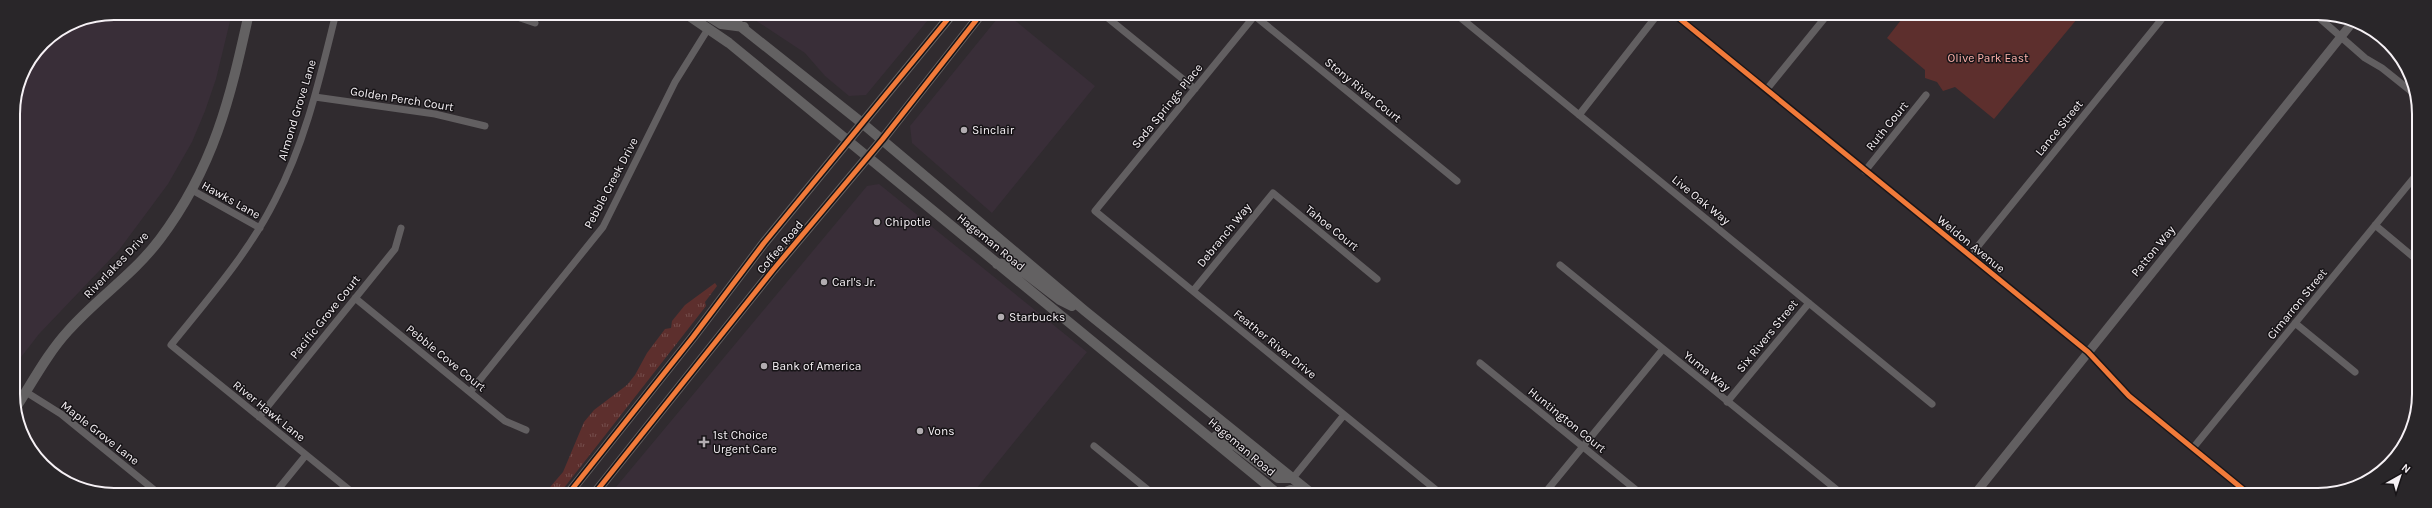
<svg xmlns="http://www.w3.org/2000/svg" width="2432" height="508" viewBox="0 0 2432 508" font-family="Karla,sans-serif">
<style>
.built{fill:#392e38}
.grass{fill:url(#grass-tufts)}
.park{fill:#5d2f2d}
.lines{fill:none;stroke-linecap:round;stroke-linejoin:round}
.minor{stroke:#625f61;stroke-width:7}
.tertiary{stroke:#625f61;stroke-width:9}
.secondary{stroke:#636162;stroke-width:10}
.cycleway-casing{stroke:#171417;stroke-width:8}
.cycleway{stroke:#f17a3a;stroke-width:5}
.poi-dot{fill:#b1acb0;stroke:#171417;stroke-width:1.5}
.labels{text-anchor:middle;dominant-baseline:central;stroke-width:3;stroke-linejoin:round;paint-order:stroke}
.park-label{font-size:12px;fill:#fdb1aa;stroke:#171417}
.street-label{font-size:12px;fill:#f6f1f5;stroke:#171417}
.poi-label{font-size:12px;fill:#f6f1f5;stroke:#171417;text-anchor:start}
.rim{fill:none;stroke:#f6f1f5;stroke-width:2}
</style>
<defs>
<pattern id="grass-tufts" width="24" height="20" patternUnits="userSpaceOnUse"><rect width="24" height="20" fill="#5d2f2d"/><path d="M3 7l-1-3M5 7V3M7 7l1-3M15 17l-1-3M17 17v-4M19 17l1-3" fill="none" stroke="#754e4c"/></pattern>
</defs>
<rect width="100%" height="100%" fill="#302b2f"/>
<path class="built" d="M114,13H232L216,79L205,111L192,142L168,184L119,250L39,334L15,365L13,107L21,75L43,42L75,21Z
M746,14H933L866,95L849,96L825,76L805,53Z
M1001,14H1007L1095,86L992,213L912,143L910,126Z
M879,184L1087,352L972,494L611,493L867,186Z"/>
<path class="grass" d="M715,283L717,286L705,302L706,306L560,493H545L563,472L584,422L594,410L627,385L635,375L647,353L665,329L671,328L672,321L685,305Z"/>
<path class="park" d="M1905,15H2072L2077,19L1994,119L1955,87L1943,91L1937,82L1925,78V70L1887,38Z"/>
<g class="lines">
<path class="minor" d="M336,13C320,77 306,141 275,200C248,254 208,299 171,345L353,493
M506,13L535,23
M1103,14L1195,89
M1256,14L1095,211L1441,494
M1456,14L1932,404
M1674,14L2088,352L2129,396L2250,495
M2316,15L2365,58L2382,68L2417,96
M1255,16L1457,181
M1767,89L1828,14
M315,97L435,114L485,126
M1579,115L1658,14
M1865,171L1926,95
M192,190L260,228
M2375,225L2417,260
M1970,256L2165,15
M1560,265L1842,494
M1193,291L1273,193L1377,279
M355,298L505,421L526,430
M2295,323L2355,372
M1480,363L1641,494
M26,392L61,414L158,493
M470,392L603,227L675,82L708,29
M1727,402L1809,303
M259,417L395,249L401,228
M1094,446L1153,494
M2193,448L2417,174
M1293,478L1344,415
M275,493L306,455
M1544,494L1663,349
M2319,495L2322,491"/>
<path class="tertiary" d="M1974,495L2352,23"/>
<path class="secondary" d="M685,13L729,43L1278,494
M705,14L721,24L744,27
M725,14L862,123L1085,311L1312,494
M997,264L1012,263L1060,300L1072,306
M15,409C32,383 47,354 68,331C97,298 133,275 160,239C214,167 230,99 249,13
M1216,436L1236,446L1278,478H1293
M569,493L693,337L764,243L952,14
M595,493L773,270L882,140L981,14
M1280,494L1291,490L1296,494"/>
<g class="cycleway-casing">
<path id="cycleway" d="M1674,14L2088,352L2129,396L2250,495
M569,493L693,337L764,243L952,14
M595,493L773,270L882,140L981,14"/>
</g>
<use href="#cycleway" class="cycleway"/>
</g>
<g class="poi-dot">
<circle cx="964" cy="130" r="4"/>
<circle cx="877" cy="222" r="4"/>
<circle cx="824" cy="282" r="4"/>
<circle cx="1001" cy="317" r="4"/>
<circle cx="764" cy="366" r="4"/>
<circle cx="920" cy="431" r="4"/>
<path d="M702 436h4v4h4v4h-4v4h-4v-4h-4v-4h4z"/>
</g>
<g class="labels">
<g class="park-label">
<text x="1988" y="58">Olive Park East</text>
</g>
<g class="street-label">
<text transform="translate(1363 90) rotate(39)">Stony River Court</text>
<text transform="translate(402 99) rotate(9)">Golden Perch Court</text>
<text transform="translate(1167 106) rotate(-51)">Soda Springs Place</text>
<text transform="translate(297 110) rotate(-73)">Almond Grove Lane</text>
<text transform="translate(1887 126) rotate(-51)">Ruth Court</text>
<text transform="translate(2059 128) rotate(-51)">Lance Street</text>
<text transform="translate(611 183) rotate(-62)">Pebble Creek Drive</text>
<text transform="translate(231 200) rotate(29)">Hawks Lane</text>
<text transform="translate(1701 200) rotate(39)">Live Oak Way</text>
<text transform="translate(1332 228) rotate(39)">Tahoe Court</text>
<text transform="translate(1224 235) rotate(-51)">Debranch Way</text>
<text transform="translate(991 242) rotate(39)">Hageman Road</text>
<text transform="translate(1971 244) rotate(39)">Weldon Avenue</text>
<text transform="translate(780 247) rotate(-50)">Coffee Road</text>
<text transform="translate(2153 251) rotate(-51)">Patton Way</text>
<text transform="translate(116 265) rotate(-46)">Riverlakes Drive</text>
<text transform="translate(2297 304) rotate(-51)">Cimarron Street</text>
<text transform="translate(325 317) rotate(-51)">Pacific Grove Court</text>
<text transform="translate(1767 336) rotate(-51)">Six Rivers Street</text>
<text transform="translate(1275 344) rotate(39)">Feather River Drive</text>
<text transform="translate(446 358) rotate(39)">Pebble Cove Court</text>
<text transform="translate(1707 371) rotate(39)">Yuma Way</text>
<text transform="translate(269 411) rotate(39)">River Hawk Lane</text>
<text transform="translate(1567 420) rotate(39)">Huntington Court</text>
<text transform="translate(100 433) rotate(38)">Maple Grove Lane</text>
<text transform="translate(1242 447) rotate(40)">Hageman Road</text>
</g>
<g class="poi-label">
<text x="972" y="130">Sinclair</text>
<text x="885" y="222">Chipotle</text>
<text x="832" y="282">Carl's Jr.</text>
<text x="1009" y="317">Starbucks</text>
<text x="772" y="366">Bank of America</text>
<text x="928" y="431">Vons</text>
<text x="713" y="435">1st Choice<tspan x="713" dy="14">Urgent Care</tspan></text>
</g>
</g>
<path d="M0 0H2432V508H0ZM114 20H2318A94 94 0 0 1 2412 114V394A94 94 0 0 1 2318 488H114A94 94 0 0 1 20 394V114A94 94 0 0 1 114 20Z" fill="#292629" fill-rule="evenodd"/>
<path class="rim" d="M114 20H2318A94 94 0 0 1 2412 114V394A94 94 0 0 1 2318 488H114A94 94 0 0 1 20 394V114A94 94 0 0 1 114 20Z"/>
<g transform="translate(2400 476) rotate(39)" stroke="#171417" stroke-width="3" paint-order="stroke">
<path d="M0-3L7 15L0 10L-7 15Z" fill="#f6f1f5"/>
<text y="-6" font-size="11" font-weight="bold" text-anchor="middle" fill="#f6f1f5">N</text>
</g>
</svg>
